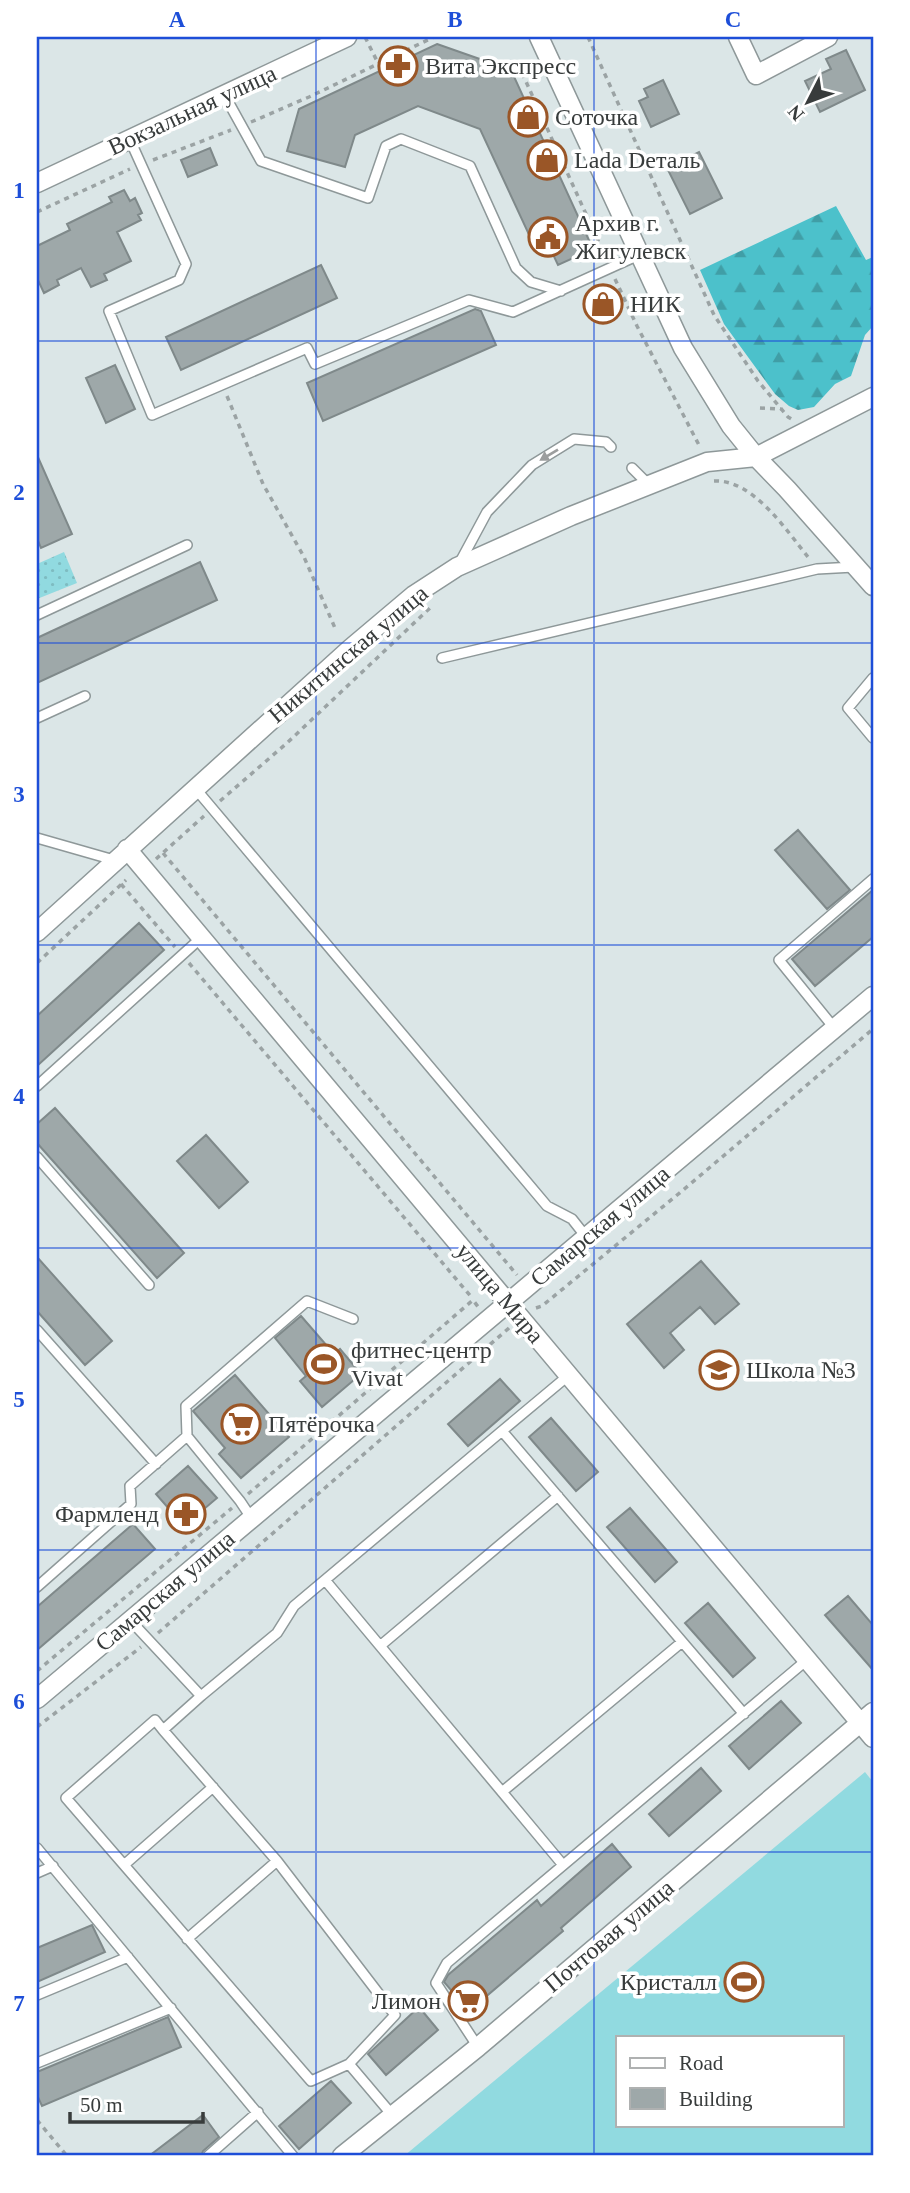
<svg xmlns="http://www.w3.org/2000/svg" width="910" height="2193" viewBox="0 0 910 2193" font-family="'Times New Roman',serif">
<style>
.forest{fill:url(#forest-firs)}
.park{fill:url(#park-dots)}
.garden{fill:#91dae0;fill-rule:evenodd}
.building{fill:#9ea8a9;stroke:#7f898a;stroke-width:2}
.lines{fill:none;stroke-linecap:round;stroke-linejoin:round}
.lane-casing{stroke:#8e9899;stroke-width:12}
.street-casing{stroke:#8e9899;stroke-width:21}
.path{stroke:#9ba3a4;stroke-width:3.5;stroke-dasharray:5 5;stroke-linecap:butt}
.lane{stroke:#fff;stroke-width:9}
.street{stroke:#fff;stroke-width:18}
.oneway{fill:#9c9e9e}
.grid{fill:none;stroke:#1d4ed8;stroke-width:2;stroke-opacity:0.55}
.labels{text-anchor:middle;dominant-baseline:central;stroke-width:7;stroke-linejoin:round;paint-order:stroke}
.poi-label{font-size:24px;fill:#383c3c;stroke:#fff;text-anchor:start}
.street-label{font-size:24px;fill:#383c3c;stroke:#fff}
.neatline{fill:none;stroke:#1d4ed8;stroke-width:2.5}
.grid-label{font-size:23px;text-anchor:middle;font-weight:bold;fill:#1d4ed8}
</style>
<defs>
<pattern id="forest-firs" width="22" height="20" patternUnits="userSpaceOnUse" patternTransform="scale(1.75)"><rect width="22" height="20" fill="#4cc1cb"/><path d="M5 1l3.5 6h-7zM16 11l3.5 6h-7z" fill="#409ea6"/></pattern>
<pattern id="park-dots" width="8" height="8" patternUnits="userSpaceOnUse" patternTransform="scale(1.75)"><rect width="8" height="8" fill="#91dae0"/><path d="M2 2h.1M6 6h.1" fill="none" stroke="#7ebcc1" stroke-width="1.8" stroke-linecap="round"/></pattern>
</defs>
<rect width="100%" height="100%" fill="#dbe6e7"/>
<path class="forest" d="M836,206L866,260L873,257V326L865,335L851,376L835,384L814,407L798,410L789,406L775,394L724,324L700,270Z"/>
<path class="park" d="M64,552L77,583L37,599V564Z"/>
<path class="garden" d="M865,1772L873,1782V2156H404ZM618,2037H842V2125H618Z"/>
<path class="building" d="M437,44L511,70L593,249L558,265L543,233L531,239L480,129L418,106L355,135L345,167L287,151L299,109Z
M846,50L865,90L820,112L805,81L831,69L826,59Z
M663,80L679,114L651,127L639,101L648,97L644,89Z
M210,148L217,165L188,177L181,160Z
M699,152L722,198L690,214L667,168Z
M124,190L130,201L135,198L142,213L138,215L141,220L117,232L131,261L104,274L107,280L91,287L81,268L57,280L59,285L44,293L37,278V246L70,230L67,224L112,202L109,197Z
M321,265L337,298L181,370L166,337Z
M611,289L620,308L595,319L586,300Z
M475,309L481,311L496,345L323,421L307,383Z
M115,365L135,409L106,423L86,378Z
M37,455L72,534L41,548L37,538Z
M200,562L217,600L37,683V638Z
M798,830L850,890L827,909L775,850Z
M873,890V937L815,986L792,959Z
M139,923L164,950L37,1066V1016Z
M55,1108L184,1253L157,1278L37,1143V1124Z
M206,1135L248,1182L219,1208L177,1161Z
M37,1257L112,1341L85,1365L37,1311Z
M701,1261L739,1304L715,1324L700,1307L670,1333L684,1350L664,1368L627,1324Z
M301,1316L334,1354L340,1349L361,1374L322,1407L300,1381L306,1376L275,1338Z
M235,1375L289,1437L241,1478L219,1454L225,1448L193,1411Z
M500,1379L520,1401L468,1446L448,1424Z
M551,1418L598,1472L576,1491L529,1437Z
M188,1466L217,1498L184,1526L156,1494Z
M630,1508L677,1562L655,1582L607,1527Z
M133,1524L155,1549L37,1650V1607Z
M848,1596L873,1625V1670L825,1615Z
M708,1603L755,1658L733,1677L685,1623Z
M781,1701L801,1723L749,1769L729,1746Z
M701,1768L721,1791L669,1836L649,1814Z
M612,1844L631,1867L561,1928L563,1931L469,2011L444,1982L448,1975L537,1900L541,1906Z
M92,1925L105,1952L37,1982V1948Z
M419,2007L438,2030L386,2075L368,2054Z
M168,2017L181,2047L42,2106L37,2095V2072Z
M331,2081L351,2103L299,2149L279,2126Z
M203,2115L219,2137L203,2151L201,2156H149Z"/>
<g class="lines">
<g class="lane-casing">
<path id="lane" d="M225,96L261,161L368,198L386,146L401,139L470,166L516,268L531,282L561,291
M130,140L186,264L179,280L109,311L152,415L307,348L315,364L469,300L513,312L641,254
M632,468L649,485
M459,564L487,512L532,465L574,439L606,442L611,447
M37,615L187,545
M442,658L817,569L854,567
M873,678L848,708L873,738
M37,718L85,696
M195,788L547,1206L572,1219L587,1238
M37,838L114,860
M835,1029L779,960L873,879
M37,1086L202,937
M37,1157L149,1285
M37,1330L156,1464
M569,1375L502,1431L744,1714
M187,1436L186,1406L307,1301L353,1319
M325,1580L563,1865
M37,1587L131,1504L130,1486L187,1436L240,1501L252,1519
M130,1620L201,1696L163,1730L155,1720L66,1798L311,2081L349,2064L393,2116
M380,1646L558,1496
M201,1696L277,1633L294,1606L502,1431
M163,1730L277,1861L395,2015L349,2064
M502,1792L682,1642
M37,1848L293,2156
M124,1865L213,1787
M37,1873L53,1866
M187,1939L277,1861
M37,1995L128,1957
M478,2047L436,1983L447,1963L808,1659
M37,2063L171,2008
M208,2156L258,2112"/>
</g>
<g class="street-casing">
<path id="street" d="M539,37L683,348L731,426L756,457L787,489L873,586
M738,37L756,75L828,37
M37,183L347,37
M127,849L873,1738
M37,932L350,649L414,595L457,567L571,516L707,462L756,457L873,397
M37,1699L873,996
M342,2156L478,2047L873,1712"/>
</g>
<path class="path" d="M365,37L378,63
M588,37L714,315L758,381L788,417L793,420
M518,64L605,256
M251,122L309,97L434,37
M153,160L231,130
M37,212L130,169
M615,279L637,326L700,447
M227,396L263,484L304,557L335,628L333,631
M760,408L781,409
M714,481C753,479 786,530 808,557
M220,801L287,743L431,607
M163,853L517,1275
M156,859L204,816
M121,884L175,947
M37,963L126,880
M189,963L473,1299
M536,1308L542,1306L682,1191L873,1029
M248,1494L473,1300L479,1308
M158,1633L509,1328
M37,1671L232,1508
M37,1727L141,1647
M37,2120L67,2156"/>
<use href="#lane" class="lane"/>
<use href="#street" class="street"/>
</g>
<defs><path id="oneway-solid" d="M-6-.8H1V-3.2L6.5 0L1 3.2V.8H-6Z" transform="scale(1.75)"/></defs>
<use class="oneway" href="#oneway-solid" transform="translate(549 455) rotate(149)"/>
<path class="grid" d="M316,37V2156M594,37V2156M37,341H873M37,643H873M37,945H873M37,1248H873M37,1550H873M37,1852H873"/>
<defs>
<g id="pharmacy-ring" transform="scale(2.0125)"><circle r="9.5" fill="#fff" stroke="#9a5627" stroke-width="1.5"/><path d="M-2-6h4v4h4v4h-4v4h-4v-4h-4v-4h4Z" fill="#9a5627"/></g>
<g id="shop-ring" transform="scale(2.0125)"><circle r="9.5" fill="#fff" stroke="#9a5627" stroke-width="1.5"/><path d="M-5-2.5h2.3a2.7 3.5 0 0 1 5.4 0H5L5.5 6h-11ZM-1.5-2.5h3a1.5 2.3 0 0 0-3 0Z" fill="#9a5627"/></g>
<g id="civic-ring" transform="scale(2.0125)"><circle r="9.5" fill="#fff" stroke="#9a5627" stroke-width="1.5"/><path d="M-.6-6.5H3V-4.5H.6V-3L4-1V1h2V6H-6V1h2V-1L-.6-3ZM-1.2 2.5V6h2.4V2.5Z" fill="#9a5627"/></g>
<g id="stadium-ring" transform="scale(2.0125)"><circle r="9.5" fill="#fff" stroke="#9a5627" stroke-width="1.5"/><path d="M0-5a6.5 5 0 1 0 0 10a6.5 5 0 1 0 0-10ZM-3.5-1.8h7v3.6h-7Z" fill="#9a5627"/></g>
<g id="school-ring" transform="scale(2.0125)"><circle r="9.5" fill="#fff" stroke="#9a5627" stroke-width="1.5"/><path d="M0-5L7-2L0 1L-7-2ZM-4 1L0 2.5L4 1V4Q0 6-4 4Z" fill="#9a5627"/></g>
<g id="supermarket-ring" transform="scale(2.0125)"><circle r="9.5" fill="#fff" stroke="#9a5627" stroke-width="1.5"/><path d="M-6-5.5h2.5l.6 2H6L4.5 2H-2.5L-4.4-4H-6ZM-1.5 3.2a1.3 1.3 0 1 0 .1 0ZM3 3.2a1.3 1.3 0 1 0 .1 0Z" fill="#9a5627"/></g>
</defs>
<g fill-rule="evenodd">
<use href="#pharmacy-ring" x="398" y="66"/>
<use href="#shop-ring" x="528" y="117"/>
<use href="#shop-ring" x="547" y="160"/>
<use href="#civic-ring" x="548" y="237"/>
<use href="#shop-ring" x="603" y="304"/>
<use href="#stadium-ring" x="324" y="1364"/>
<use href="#school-ring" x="719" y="1370"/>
<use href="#supermarket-ring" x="241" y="1424"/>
<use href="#pharmacy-ring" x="186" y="1514"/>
<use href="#stadium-ring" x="744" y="1982"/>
<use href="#supermarket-ring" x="468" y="2001"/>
</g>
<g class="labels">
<g class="poi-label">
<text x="425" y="66">Вита Экспресс</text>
<text x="555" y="117">Соточка</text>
<text x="574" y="160">Lada Dеталь</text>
<text x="575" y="223">Архив г.<tspan x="575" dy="28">Жигулевск</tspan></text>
<text x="630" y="304">НИК</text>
<text x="351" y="1350">фитнес-центр<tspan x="351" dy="28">Vivat</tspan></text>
<text x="746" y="1370">Школа №3</text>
<text x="268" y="1424">Пятёрочка</text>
<text x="159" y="1514" text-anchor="end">Фармленд</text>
<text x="717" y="1982" text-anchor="end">Кристалл</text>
<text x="441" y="2001" text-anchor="end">Лимон</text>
</g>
<g class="street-label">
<text transform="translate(192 110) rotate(-25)">Вокзальная улица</text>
<text transform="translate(348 654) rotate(-40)">Никитинская улица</text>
<text transform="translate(600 1226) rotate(-40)">Самарская улица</text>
<text transform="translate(500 1293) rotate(50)">улица Мира</text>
<text transform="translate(165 1591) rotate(-40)">Самарская улица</text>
<text transform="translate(609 1936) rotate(-40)">Почтовая улица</text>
</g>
</g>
<rect width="910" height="2193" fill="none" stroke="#ffffff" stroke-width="77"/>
<rect x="616" y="2036" width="228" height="91" fill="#ffffff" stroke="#afb1b1" stroke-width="2"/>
<rect x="630" y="2058" width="35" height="10" fill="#ffffff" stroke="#afb1b1" stroke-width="2"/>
<text x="679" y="2070" font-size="21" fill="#383c3c">Road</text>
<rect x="630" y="2088" width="35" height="21" fill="#9ea8a9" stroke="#afb1b1" stroke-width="2"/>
<text x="679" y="2106" font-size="21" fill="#383c3c">Building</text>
<g transform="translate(808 102) rotate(228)" stroke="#ffffff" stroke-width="5" paint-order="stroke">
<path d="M0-5L12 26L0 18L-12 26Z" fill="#383c3c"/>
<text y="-10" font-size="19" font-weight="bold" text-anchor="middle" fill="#383c3c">N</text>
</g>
<path d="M70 2112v10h133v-10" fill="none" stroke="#383c3c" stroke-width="3.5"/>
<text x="80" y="2112" font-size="21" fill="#383c3c" stroke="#ffffff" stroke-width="5" paint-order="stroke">50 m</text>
<rect x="38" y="38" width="834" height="2116" class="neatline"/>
<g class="grid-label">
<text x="177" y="27">A</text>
<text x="455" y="27">B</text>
<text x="733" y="27">C</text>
<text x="19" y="198">1</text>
<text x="19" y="500">2</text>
<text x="19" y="802">3</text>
<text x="19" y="1104">4</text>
<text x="19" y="1407">5</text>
<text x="19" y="1709">6</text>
<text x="19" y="2011">7</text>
</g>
</svg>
